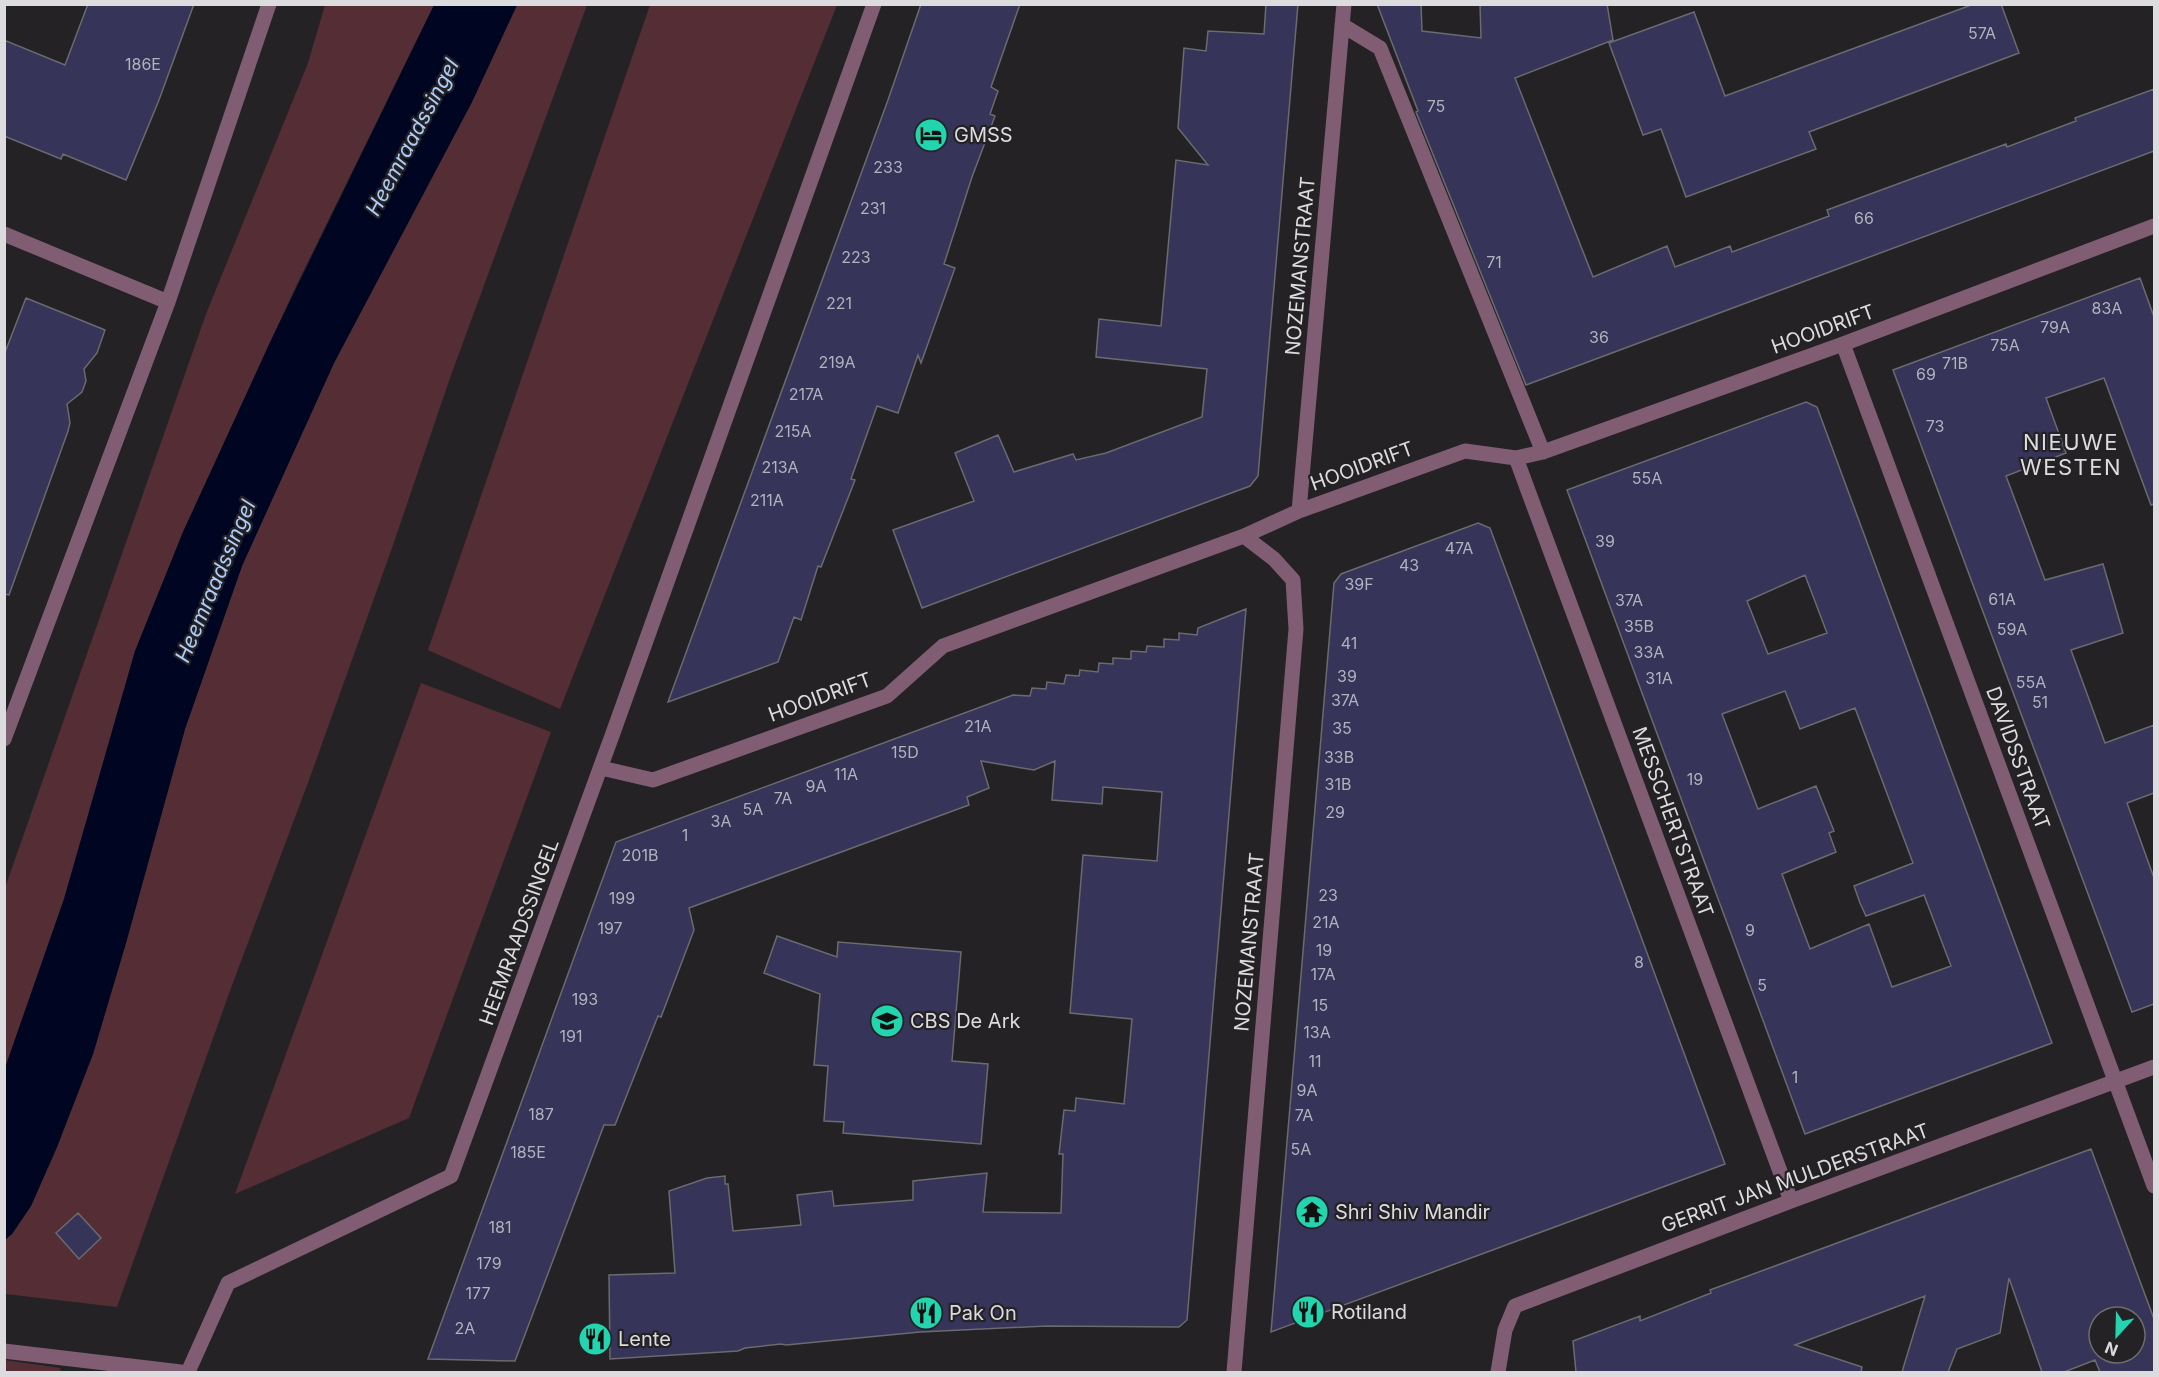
<svg xmlns="http://www.w3.org/2000/svg" width="2159" height="1377" viewBox="0 0 2159 1377" font-family="Inter,sans-serif">
<style>
.green{fill:#542e34}
.water{fill:#000621}
.building{fill:#363458;stroke:#6a6a6f;stroke-width:1.5;fill-rule:evenodd}
.lines{fill:none;stroke-linecap:round;stroke-linejoin:round}
.minor{stroke:#815d73;stroke-width:15}
.labels{text-anchor:middle;dominant-baseline:central;stroke-width:4.5;stroke-linejoin:round;paint-order:stroke}
.number-label{font-size:16px;fill:#b2b1bc}
.poi-label{font-size:20px;fill:#dcdbdd;stroke:#242225;text-anchor:start}
.street-label{font-size:20px;fill:#dcdbdd;stroke:#242225}
.water-label{font-size:21px;font-style:italic;fill:#acccfa;stroke:#242225}
.quarter-label{font-size:22px;letter-spacing:1.5px;fill:#dcdbdd;stroke:#242225}
</style>
<rect width="100%" height="100%" fill="#242225"/>
<path class="green" d="M325,5H434L298,282L183,532L135,651L64,899L5,1068V888L206,314L308,63Z
M517,5H587L450,378L392,548L309,780L231,988L117,1307L5,1294L4,1240L12,1234L31,1206L57,1147L93,1054L126,943L185,729L242,566L334,363L472,102Z
M650,5H837L560,709L428,650Z
M421,683L551,732L409,1118L235,1194Z
M5,1360L60,1368L61,1372H5Z"/>
<path class="water" d="M434,5H517L472,102L334,363L242,566L185,729L126,943L93,1054L57,1147L31,1206L12,1234L5,1240V1068L64,899L135,651L183,532L272,338Z"/>
<path class="building" d="M88,4H194L159,100L126,180L63,154L61,159L4,136V40L65,65Z
M921,4H1020L991,87L998,91L990,114L995,116L972,177L944,264L955,268L921,363L918,355L898,413L877,406L851,479L855,480L821,567L818,566L801,620L794,617L778,662L668,702L888,100Z
M1266,4H1298L1258,476L1250,486L922,608L893,530L974,501L955,453L998,435L1014,472L1073,454L1076,460L1106,453L1202,417L1207,369L1096,357L1099,319L1161,326L1176,160L1208,165L1178,128L1184,48L1206,51L1208,31L1264,34Z
M1377,4H1421L1422,31L1481,38L1480,4H1607L1613,40L1515,78L1593,277L1667,246L1675,267L1730,246L1732,252L1829,216L1827,210L2006,144L2007,147L2044,133L2076,121L2075,118L2154,89V151L1526,385L1416,112L1418,111Z
M1974,4H2001L2019,53L1809,132L1816,149L1686,197L1661,129L1643,135L1609,43L1694,12L1725,96Z
M2140,278L2154,317V504L2151,505L2104,378L2046,398L2066,453L2006,476L2045,580L2103,564L2123,633L2071,650L2105,743L2154,725V793L2127,803L2154,878V1004L2132,1012L1893,370Z
M26,298L105,330L97,353L84,369L86,381L82,392L67,404L70,423L68,431L9,595L4,594V355Z
M1806,402L1817,407L2052,1043L1805,1134L1567,490ZM1805,575L1827,633L1768,654L1747,601ZM1785,691L1800,729L1855,708L1913,863L1854,886L1860,903L1866,916L1924,895L1951,966L1892,987L1869,924L1810,949L1782,874L1836,852L1829,833L1834,831L1816,786L1758,809L1722,714Z
M1478,523L1490,528L1725,1164L1271,1332L1334,583L1341,574Z
M1246,609L1187,1320L1179,1327L1047,1326L920,1332L786,1345L781,1344L745,1348L738,1351L610,1359L609,1275L675,1273L669,1191L707,1178L725,1176V1184H728L733,1231L801,1225L797,1195L832,1191L834,1206L913,1200V1181L987,1173L983,1212L1061,1213L1063,1154H1059L1064,1110L1075,1111L1076,1098L1124,1104L1132,1019L1070,1013L1083,855L1157,861L1162,792L1103,787L1102,804L1052,800L1055,761L1034,770L981,761L989,788L967,797L969,805L689,908L694,930L661,1017L658,1016L615,1125H604L515,1361L428,1359L616,842L1013,695L1030,696L1032,688L1046,689L1047,682L1064,684L1066,675L1079,676L1080,670L1098,672L1099,663L1113,664V658L1131,659V651L1146,652L1147,646L1164,647V639L1179,640V633L1197,635L1198,628Z
M777,936L837,957L838,942L961,952L952,1061L988,1064L981,1144L843,1133L844,1122L824,1121L828,1066L814,1065L820,994L764,973Z
M2091,1149L2154,1319V1372H2100L2095,1360L2064,1372H2042L2009,1278L2000,1333L1957,1349L1948,1372H1902L1925,1296L1795,1345L1862,1367L1861,1372H1576L1573,1341L1640,1316V1321L1711,1293L1710,1290ZM2099,1317H2135V1353H2099Z
M78,1213L101,1238L79,1259L56,1233Z"/>
<g class="lines">
<path class="minor" d="M1342,25L1380,48L1543,452
M4,234L168,302
M1843,344L2154,1186
M1516,458L1791,1201
M1299,511L1344,4
M4,739L168,302L269,4
M601,768L653,780L887,696L943,646L1244,536L1299,511L1465,451L1516,458L1543,452L1843,344L2154,226
M4,1351L181,1372
M188,1372L228,1283L451,1176L613,733L874,4
M1234,1372L1296,629L1293,580L1274,559L1244,536
M1498,1372L1505,1330L1515,1306L1791,1201L2154,1067"/>
</g>
<defs>
<g id="hotel-disc" transform="scale(1.725)"><circle r="9.5" fill="#22d5af" stroke="#242225"/><path d="M-6-4.5h1.5V1H6V5H4.5V3h-9V5H-6ZM-4 0a1.8 1.8 0 1 1 3.6 0ZM.5 0V-2.5h3Q6-2.5 6 0Z" fill="#111"/></g>
<g id="school-disc" transform="scale(1.725)"><circle r="9.5" fill="#22d5af" stroke="#242225"/><path d="M0-5L7-2L0 1L-7-2ZM-4 1L0 2.5L4 1V4Q0 6-4 4Z" fill="#111"/></g>
<g id="temple-disc" transform="scale(1.725)"><circle r="9.5" fill="#22d5af" stroke="#242225"/><path d="M0-6L5-2H3V0L6.5 2.5H4V6H1.5V3h-3V6H-4V2.5H-6.5L-3 0V-2H-5Z" fill="#111"/></g>
<g id="restaurant-disc" transform="scale(1.725)"><circle r="9.5" fill="#22d5af" stroke="#242225"/><path d="M-5-6h1v4h1v-4h1v4h1v-4h1v5L-1.5 .5V6h-2V.5L-5-1ZM5-6V6H3V1.5H1.5Q1.5-4 5-6Z" fill="#111"/></g>
</defs>
<g fill-rule="evenodd">
<use href="#hotel-disc" x="931" y="135"/>
<use href="#school-disc" x="887" y="1021"/>
<use href="#temple-disc" x="1312" y="1212"/>
<use href="#restaurant-disc" x="1308" y="1312"/>
<use href="#restaurant-disc" x="926" y="1313"/>
<use href="#restaurant-disc" x="595" y="1339"/>
</g>
<g class="labels">
<g class="number-label">
<text x="1982" y="33">57A</text>
<text x="143" y="64">186E</text>
<text x="1436" y="106">75</text>
<text x="888" y="167">233</text>
<text x="873" y="208">231</text>
<text x="1864" y="218">66</text>
<text x="856" y="257">223</text>
<text x="1494" y="262">71</text>
<text x="839" y="303">221</text>
<text x="2107" y="308">83A</text>
<text x="2055" y="327">79A</text>
<text x="1599" y="337">36</text>
<text x="2005" y="345">75A</text>
<text x="837" y="362">219A</text>
<text x="1955" y="363">71B</text>
<text x="1926" y="374">69</text>
<text x="806" y="394">217A</text>
<text x="1935" y="426">73</text>
<text x="793" y="431">215A</text>
<text x="780" y="467">213A</text>
<text x="1647" y="478">55A</text>
<text x="767" y="500">211A</text>
<text x="1605" y="541">39</text>
<text x="1459" y="548">47A</text>
<text x="1409" y="565">43</text>
<text x="1359" y="584">39F</text>
<text x="2002" y="599">61A</text>
<text x="1629" y="600">37A</text>
<text x="1639" y="626">35B</text>
<text x="2012" y="629">59A</text>
<text x="1349" y="643">41</text>
<text x="1649" y="652">33A</text>
<text x="1347" y="676">39</text>
<text x="1659" y="678">31A</text>
<text x="2031" y="682">55A</text>
<text x="1345" y="700">37A</text>
<text x="2040" y="702">51</text>
<text x="978" y="726">21A</text>
<text x="1342" y="728">35</text>
<text x="905" y="752">15D</text>
<text x="1339" y="757">33B</text>
<text x="846" y="774">11A</text>
<text x="1695" y="779">19</text>
<text x="1338" y="784">31B</text>
<text x="816" y="786">9A</text>
<text x="783" y="798">7A</text>
<text x="753" y="809">5A</text>
<text x="1335" y="812">29</text>
<text x="721" y="821">3A</text>
<text x="685" y="835">1</text>
<text x="640" y="855">201B</text>
<text x="1328" y="895">23</text>
<text x="622" y="898">199</text>
<text x="1326" y="922">21A</text>
<text x="610" y="928">197</text>
<text x="1750" y="930">9</text>
<text x="1324" y="950">19</text>
<text x="1639" y="962">8</text>
<text x="1323" y="974">17A</text>
<text x="1762" y="985">5</text>
<text x="585" y="999">193</text>
<text x="1320" y="1005">15</text>
<text x="1317" y="1032">13A</text>
<text x="571" y="1036">191</text>
<text x="1315" y="1061">11</text>
<text x="1795" y="1077">1</text>
<text x="1307" y="1090">9A</text>
<text x="541" y="1114">187</text>
<text x="1304" y="1115">7A</text>
<text x="1301" y="1149">5A</text>
<text x="528" y="1152">185E</text>
<text x="500" y="1227">181</text>
<text x="489" y="1263">179</text>
<text x="478" y="1293">177</text>
<text x="465" y="1328">2A</text>
</g>
<g class="poi-label">
<text x="954" y="135">GMSS</text>
<text x="910" y="1021">CBS De Ark</text>
<text x="1335" y="1212">Shri Shiv Mandir</text>
<text x="1331" y="1312">Rotiland</text>
<text x="949" y="1313">Pak On</text>
<text x="618" y="1339">Lente</text>
</g>
<g class="street-label">
<text transform="translate(1300 266) rotate(-85)">NOZEMANSTRAAT</text>
<text transform="translate(1823 329) rotate(-20)">HOOIDRIFT</text>
<text transform="translate(1362 466) rotate(-20)">HOOIDRIFT</text>
<text transform="translate(820 697) rotate(-20)">HOOIDRIFT</text>
<text transform="translate(2018 758) rotate(70)">DAVIDSSTRAAT</text>
<text transform="translate(1673 822) rotate(70)">MESSCHERTSTRAAT</text>
<text transform="translate(519 932) rotate(-70)">HEEMRAADSSINGEL</text>
<text transform="translate(1249 942) rotate(-85)">NOZEMANSTRAAT</text>
<text transform="translate(1795 1178) rotate(-20)">GERRIT JAN MULDERSTRAAT</text>
</g>
<g class="water-label">
<text transform="translate(412 137) rotate(-62)">Heemraadssingel</text>
<text transform="translate(215 581) rotate(-67)">Heemraadssingel</text>
</g>
<g class="quarter-label">
<text x="2071" y="442">NIEUWE<tspan x="2071" dy="25">WESTEN</tspan></text>
</g>
</g>
<rect width="2159" height="1377" fill="none" stroke="#dcdbdd" stroke-width="12"/>
<g transform="translate(2117 1335) rotate(202)"><circle r="28" fill="#242225" stroke="#6e6c6f" stroke-width="1.5"/>
<path d="M0-4.5L10 22L0 15L-10 22Z" fill="#22d5af"/>
<text y="-9" font-size="16" font-weight="bold" text-anchor="middle" fill="#dcdbdd">N</text>
</g>
</svg>
